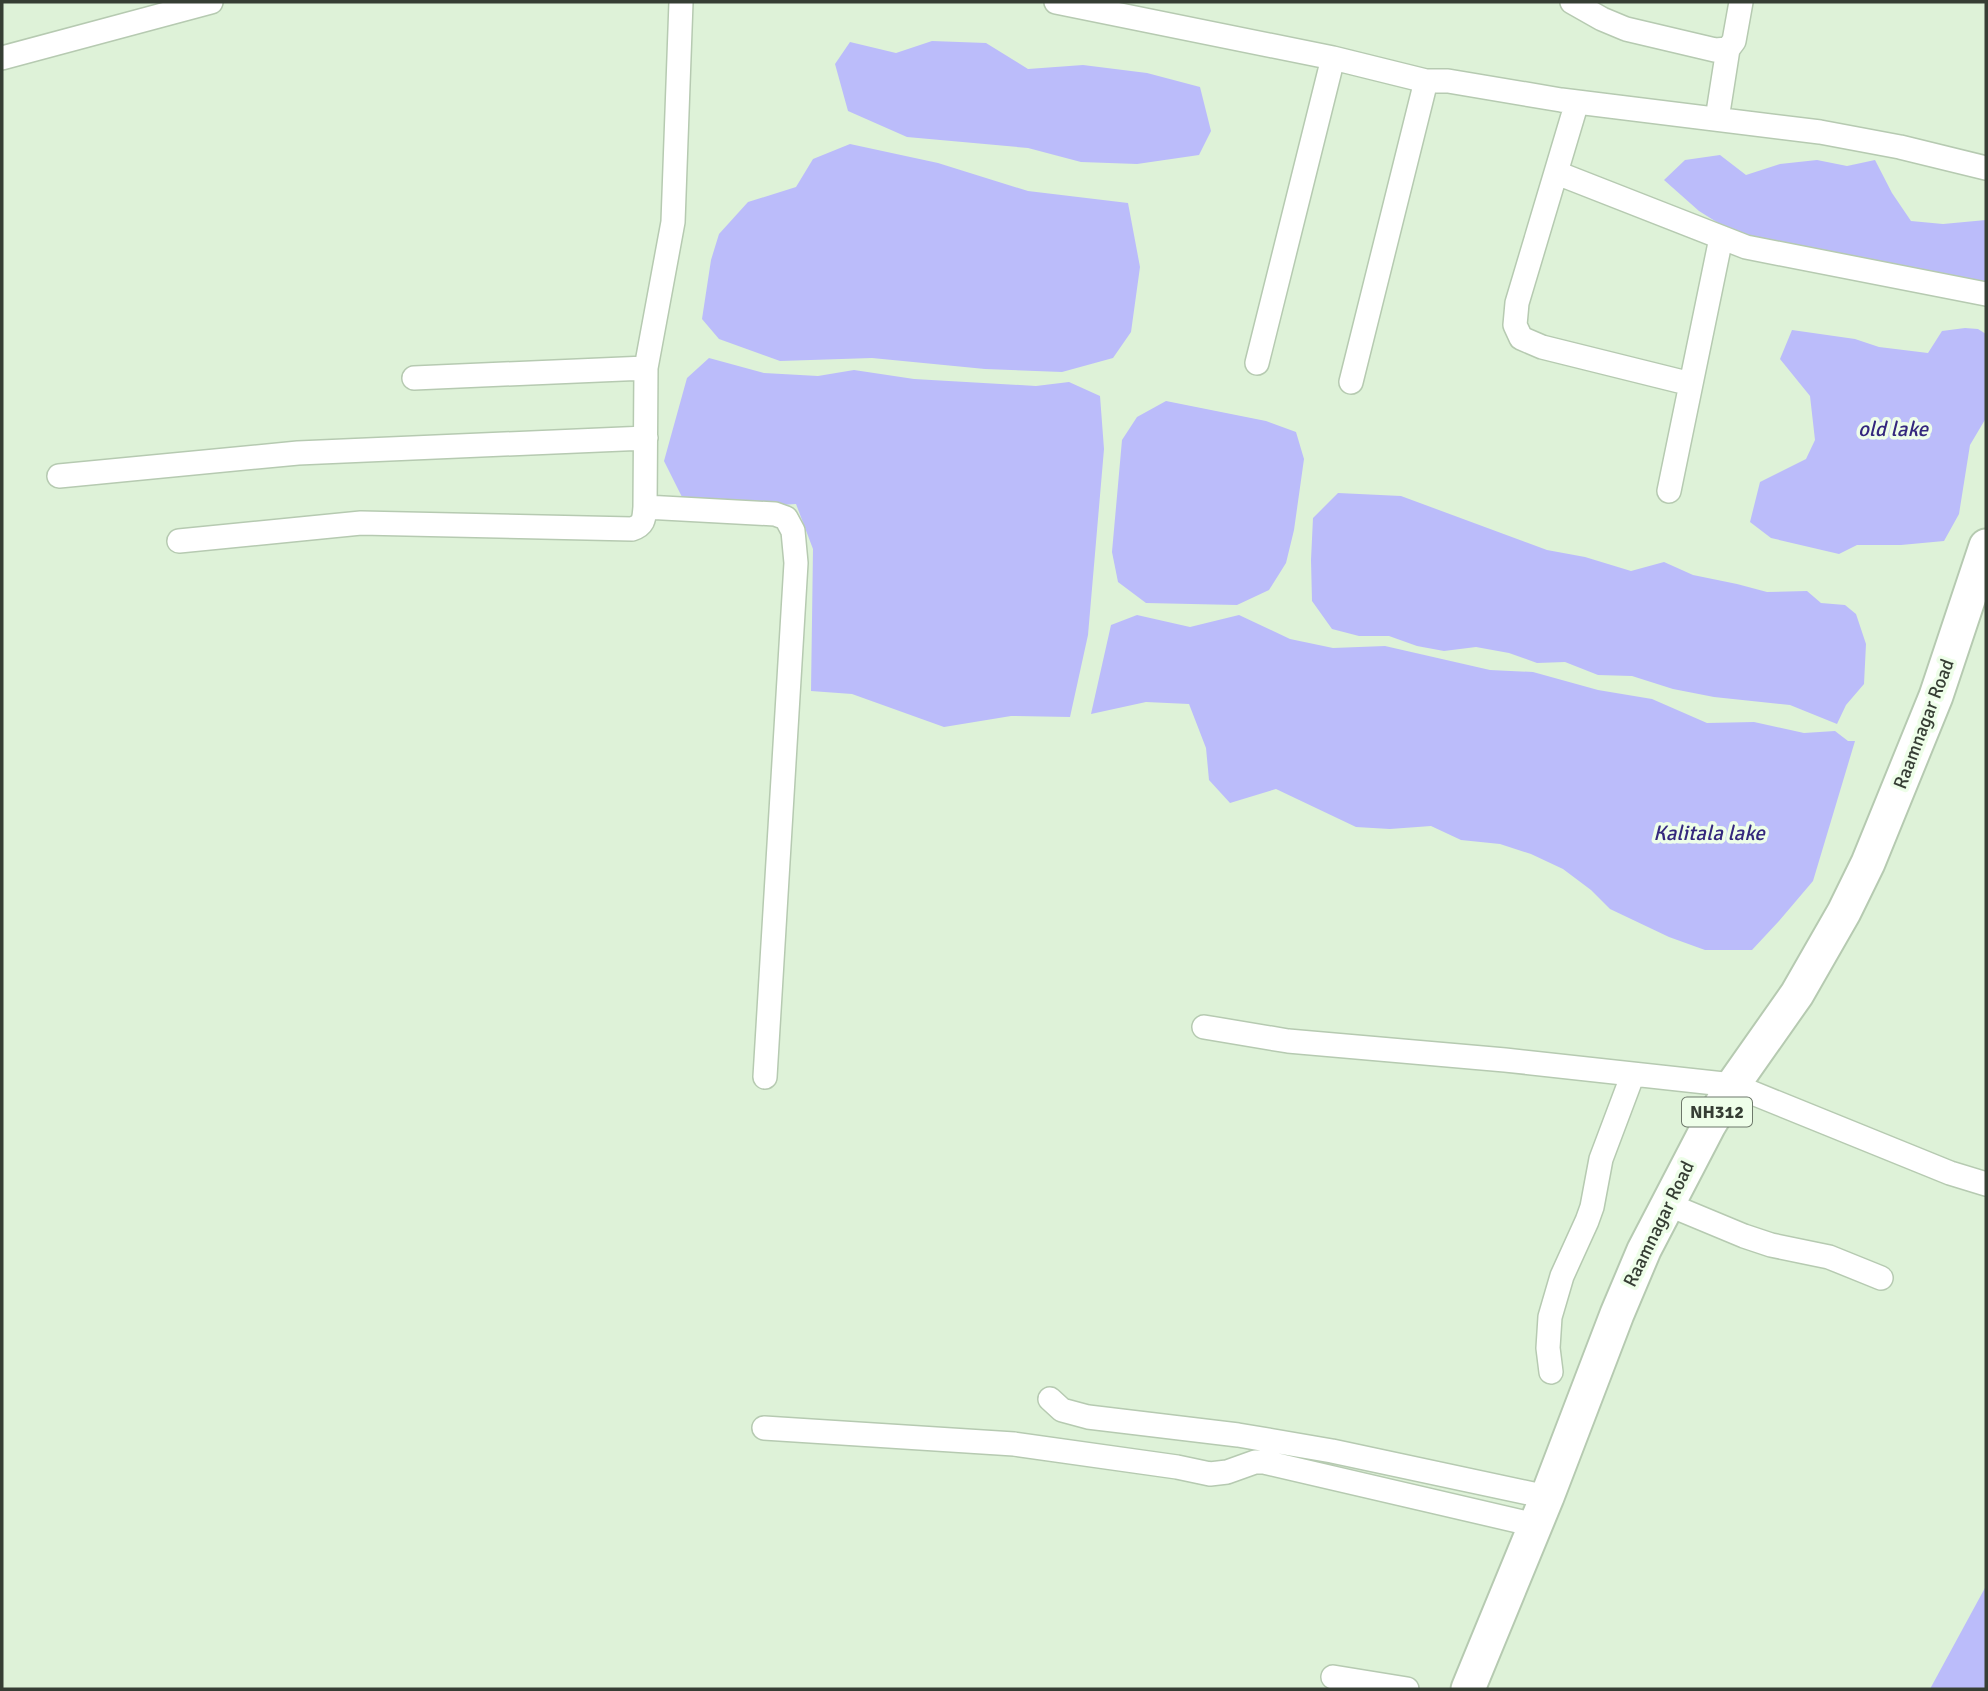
<svg xmlns="http://www.w3.org/2000/svg" width="1988" height="1691" viewBox="0 0 1988 1691" font-family="Signika,sans-serif">
<style>
.water{fill:#bbbcfa}
.lines{fill:none;stroke-linecap:round;stroke-linejoin:round}
.minor-casing{stroke:#b6cab1;stroke-width:26}
.highway-casing{stroke:#b6cab1;stroke-width:37}
.minor{stroke:#fff;stroke-width:23}
.highway{stroke:#fff;stroke-width:33}
.labels{text-anchor:middle;dominant-baseline:central;stroke-width:7;stroke-linejoin:round;paint-order:stroke}
.shield{fill:#eefee9;stroke:#6d786a;stroke-width:2}
.shield-label{font-size:18px;font-weight:bold;fill:#363e34}
.street-label{font-size:19px;fill:#363e34;stroke:#eefee9}
.water-label{font-size:21px;font-style:italic;fill:#34277d;stroke:#eefee9}
</style>
<rect width="100%" height="100%" fill="#def2d8"/>
<path class="water" d="M932,41L986,43L1028,69L1083,65L1147,73L1200,87L1211,131L1199,155L1137,164L1081,162L1028,148L907,137L848,111L835,64L850,42L896,53Z
M850,144L938,163L1028,191L1128,203L1140,267L1131,332L1113,358L1062,372L985,369L872,358L780,361L719,339L702,319L711,260L719,234L748,202L796,187L813,159Z
M1720,155L1746,175L1780,164L1817,160L1847,166L1875,160L1892,193L1911,221L1943,224L1986,220V285L1747,241L1699,211L1664,180L1685,160Z
M1965,328L1978,329L1986,334V418L1970,445L1959,514L1944,541L1901,545H1857L1839,554L1771,538L1750,522L1760,482L1806,459L1815,440L1810,396L1780,359L1792,330L1855,339L1879,347L1928,353L1942,331Z
M709,358L764,373L818,376L854,370L914,379L1036,386L1069,382L1100,396L1104,449L1088,635L1070,717L1011,716L944,727L852,694L811,691L813,549L796,504L738,508L686,505L664,461L687,378Z
M1166,401L1266,421L1296,432L1304,459L1294,530L1286,563L1269,590L1237,605L1146,603L1118,582L1112,552L1122,440L1137,417Z
M1338,493L1401,496L1547,550L1585,557L1631,571L1664,562L1693,575L1737,584L1767,592L1807,591L1821,603L1845,605L1856,614L1866,644L1864,684L1846,705L1837,724L1790,705L1714,697L1673,689L1632,676L1598,675L1565,662L1537,663L1509,653L1476,647L1444,651L1417,646L1389,636H1359L1332,629L1312,601L1311,560L1313,518Z
M1137,615L1190,627L1239,615L1290,639L1333,648L1385,646L1490,670L1533,672L1598,690L1652,699L1707,723L1754,722L1804,733L1835,731L1848,741H1855L1813,881L1779,921L1752,950H1705L1669,937L1610,909L1591,890L1563,869L1531,854L1500,844L1461,840L1431,826L1390,829L1356,827L1276,789L1230,803L1209,780L1206,748L1189,704L1146,702L1091,714L1111,625Z
M1986,1586V1689H1930Z"/>
<g class="lines">
<g class="minor-casing">
<path id="minor" d="M1056,2L1333,58L1426,81H1448L1561,100L1820,132L1900,147L1986,168
M1572,2L1602,19L1626,29L1715,50L1728,49L1734,41L1741,2
M2,58L211,2
M1577,102L1517,303L1515,325L1521,338L1542,347L1691,384
M1717,119L1728,49
M1557,173L1746,247L1986,294
M1257,363L1333,58
M414,378L646,368
M1351,382L1426,81
M59,476L298,453L646,438
M1669,491L1721,238
M645,507L775,514L786,518L793,531L796,563L765,1077
M179,541L361,523L632,529C644,525 644,519 645,507L646,368L673,222L681,2
M1204,1027L1288,1041L1505,1060L1733,1085L1950,1173L1986,1184
M1667,1204L1744,1236L1771,1245L1829,1257L1881,1278
M1551,1372L1548,1348L1550,1317L1562,1276L1587,1221L1592,1207L1601,1159L1633,1074
M1050,1399L1062,1410L1088,1417L1238,1435L1332,1451L1547,1497
M764,1428L1014,1444L1177,1467L1210,1474L1227,1472L1255,1462H1264L1535,1525
M1333,1677L1407,1689"/>
</g>
<g class="highway-casing">
<path id="highway" d="M1468,1689L1547,1497L1617,1314L1644,1250L1709,1125L1733,1085L1797,994L1844,912L1868,863L1936,696L1986,546"/>
</g>
<use href="#minor" class="minor"/>
<use href="#highway" class="highway"/>
</g>
<g class="labels">
<rect class="shield" x="1682" y="1097.5" width="70" height="29" rx="5"/>
<g class="shield-label">
<text x="1717" y="1112">NH312</text>
</g>
<g class="street-label">
<text transform="translate(1924 724) rotate(-69)">Raamnagar Road</text>
<text transform="translate(1659 1224) rotate(-64)">Raamnagar Road</text>
</g>
<g class="water-label">
<text x="1893" y="429">old lake</text>
<text x="1709" y="833">Kalitala lake</text>
</g>
</g>
<rect width="1988" height="1691" fill="none" stroke="#363e34" stroke-width="7"/>
</svg>
